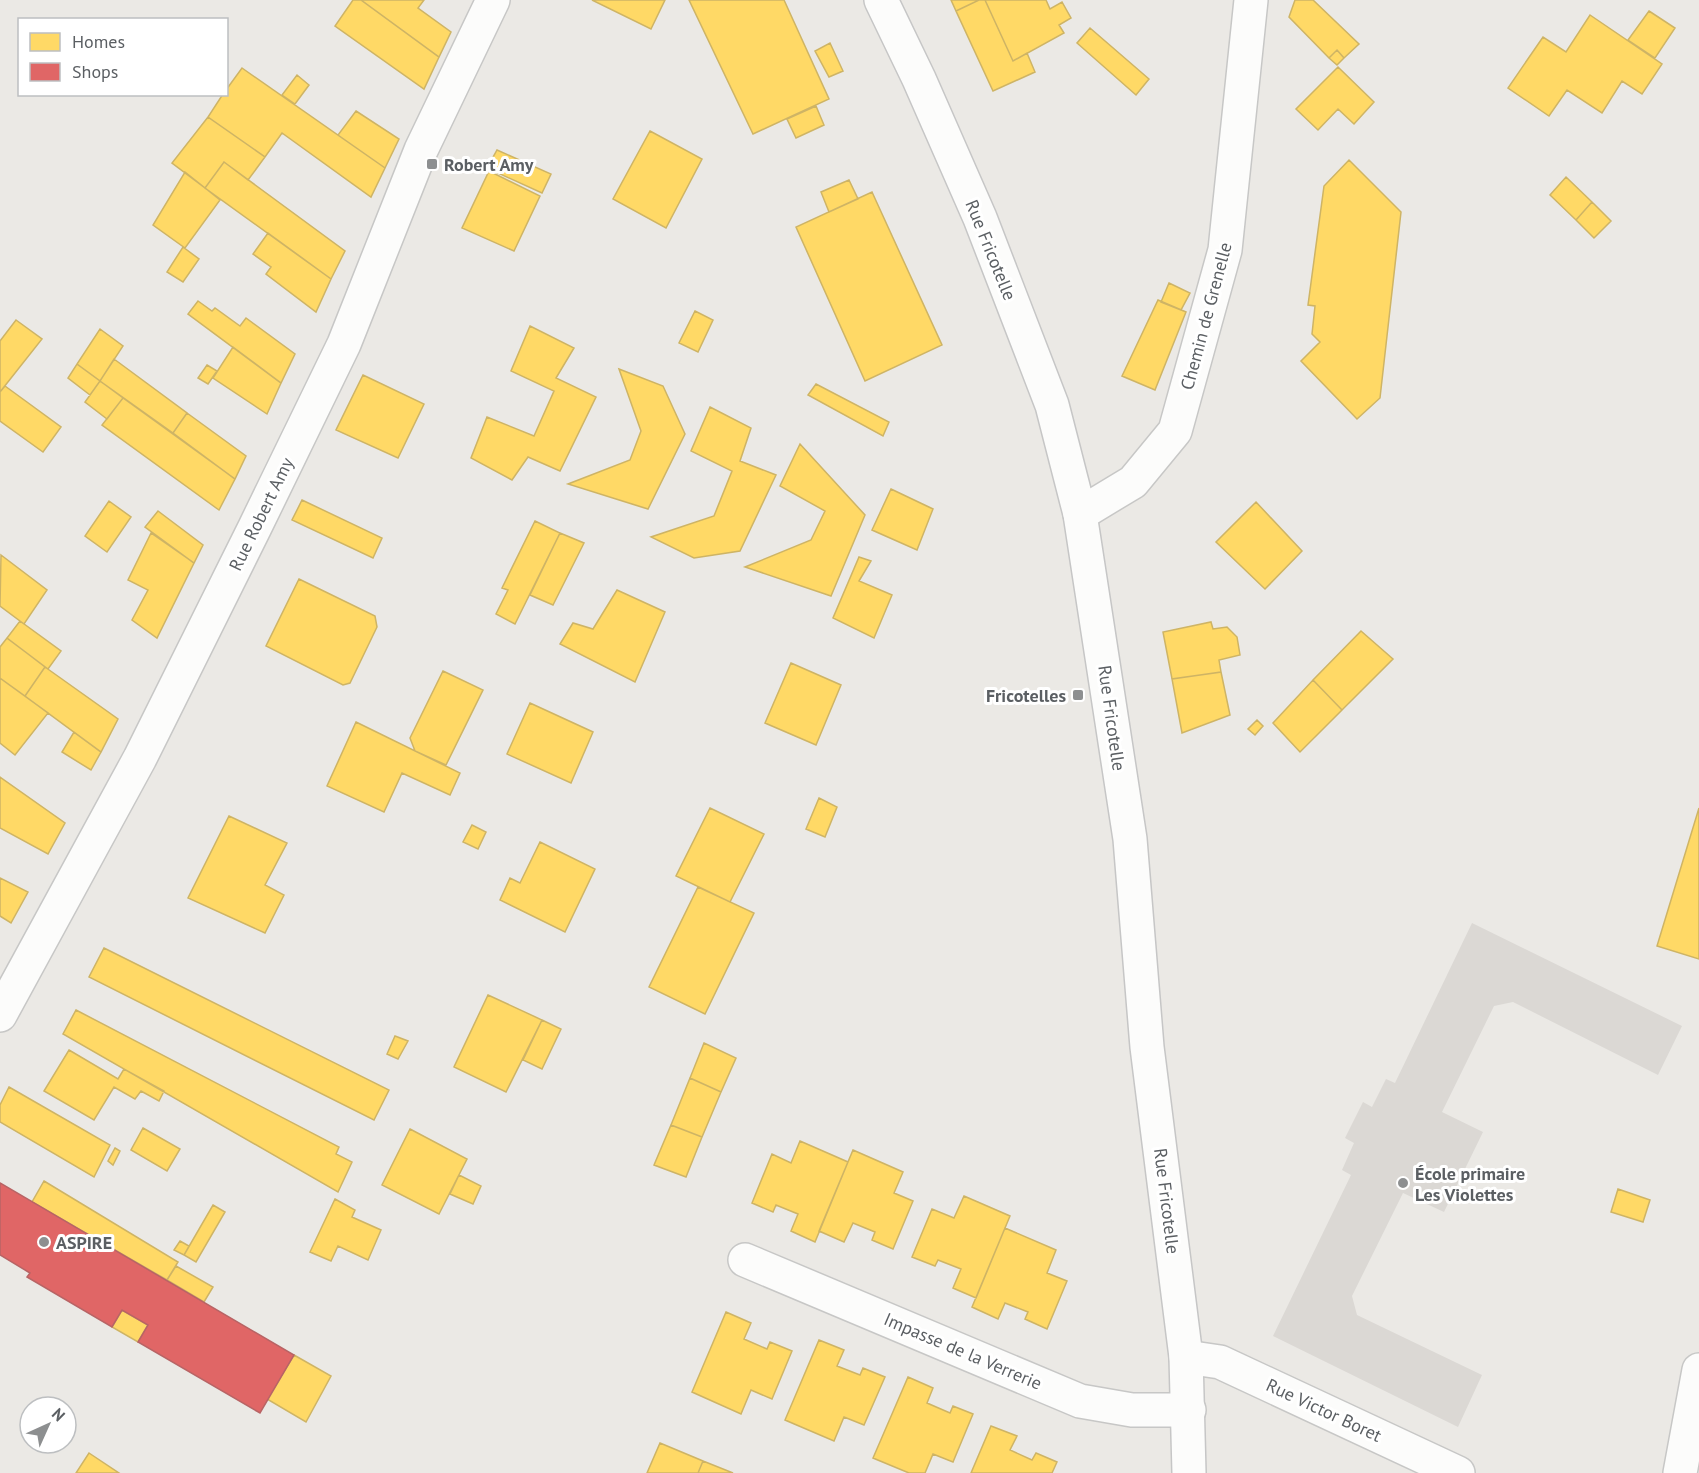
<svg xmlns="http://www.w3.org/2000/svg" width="1699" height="1473" viewBox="0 0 1699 1473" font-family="'PT Sans',sans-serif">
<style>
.education{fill:#dbd8d4}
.homes{fill:#ffd966;stroke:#ceb465;stroke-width:1.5}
.shops{fill:#e06666;stroke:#b86465;stroke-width:1.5}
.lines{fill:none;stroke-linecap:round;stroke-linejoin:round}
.street-casing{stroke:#c7c7c6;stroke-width:36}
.secondary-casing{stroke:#c6c6c6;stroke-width:36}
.street{stroke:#fcfcfb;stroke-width:33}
.secondary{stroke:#fcfcfb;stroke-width:33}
.poi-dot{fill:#8d8f90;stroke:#fff;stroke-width:2}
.labels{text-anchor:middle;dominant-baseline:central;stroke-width:6;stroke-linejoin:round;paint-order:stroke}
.poi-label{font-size:18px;font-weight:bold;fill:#5b5f63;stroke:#fff;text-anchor:start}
.street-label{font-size:18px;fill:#5b5f63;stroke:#fff}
</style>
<rect width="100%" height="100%" fill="#ebe9e5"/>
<path class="education" d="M1472,923L1682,1026L1658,1075L1513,1002L1494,1006L1442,1112L1483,1132L1444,1212L1403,1193L1352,1296L1357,1315L1482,1375L1458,1427L1273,1336L1351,1175L1342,1170L1354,1143L1345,1138L1363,1102L1372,1107L1386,1079L1395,1083Z"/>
<path class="homes" d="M353,0H361L439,57L424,89L335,26Z
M361,0H424L418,8L451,32L439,57Z
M592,0H665L651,29Z
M689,0H784L829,99L753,134Z
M951,0H979L956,11Z
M979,0H985L1013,61L1027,53L1035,72L993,91L956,11Z
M985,0H1046L1050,9L1062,2L1071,18L1059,25L1064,33L1013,61Z
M1295,0H1313L1359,44L1344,58L1337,50L1329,58L1289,17Z
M1649,11L1675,28L1655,58L1628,40Z
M1590,15L1662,64L1642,94L1622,81L1602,113L1567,90L1549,116L1508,88L1543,37L1566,52Z
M1090,28L1149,79L1136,95L1077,43Z
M830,43L843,71L829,77L815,51Z
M1337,50L1344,58L1337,65L1329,58Z
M1338,67L1374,102L1354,124L1338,109L1318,130L1296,109Z
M242,68L385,168L371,197L282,133L265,157L208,117L223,94H226V90Z
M297,75L309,85L295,104L282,95Z
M816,106L824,125L796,138L787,119Z
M356,111L399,139L385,168L338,135Z
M208,117L265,157L248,180L224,162L205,188L172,163Z
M650,131L702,159L666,228L613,199Z
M497,150L551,174L542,193L487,168Z
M1349,160L1401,212L1380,398L1357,419L1301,361L1320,342L1312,334L1315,306L1308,305L1324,186Z
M224,162L345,251L331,279L205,188Z
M489,171L540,196L514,251L462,228Z
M185,172L220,200L185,248L153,225Z
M1566,177L1592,202L1576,220L1550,195Z
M849,180L858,199L829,212L821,192Z
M872,192L942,345L865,381L796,227Z
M1592,202L1611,221L1594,238L1576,220Z
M268,233L331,279L316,312L266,274L271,267L253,254Z
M183,247L199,259L183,282L167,272Z
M1169,283L1190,293L1181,310L1161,302Z
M1158,300L1186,312L1155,390L1122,376Z
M198,301L212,311L215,308L240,326L246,318L295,354L281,383L188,314Z
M695,311L713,320L698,352L679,343Z
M16,320L42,339L0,392V341Z
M530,326L574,348L556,378L596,397L560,471L528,457L512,480L471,458L487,417L534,436L554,391L511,371Z
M100,329L123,346L100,381L77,364Z
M233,347L281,383L267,414L213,378Z
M114,359L187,413L173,433L100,381Z
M77,364L100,381L90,395L68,378Z
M207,365L217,371L208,384L198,378Z
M619,369L663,386L685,434L648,509L568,484L630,460L641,431Z
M363,375L424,404L398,458L336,430Z
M100,381L123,398L107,419L85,402Z
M816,384L889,422L883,436L808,395Z
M5,386L61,427L43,452L0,421V392Z
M123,398L235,479L219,510L102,425Z
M710,407L751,428L740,461L776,475L740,551L694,558L651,537L714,516L732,471L691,451Z
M187,413L246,456L235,479L173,433Z
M800,444L865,515L831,596L745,567L811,540L825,511L780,486Z
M891,489L933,509L917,550L872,530Z
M302,500L382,538L373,558L292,520Z
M109,501L131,517L107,552L85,536Z
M1256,502L1302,551L1265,589L1216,542Z
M158,511L203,545L194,563L145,527Z
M535,521L560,533L515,624L496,614L508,590L502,588Z
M151,533L194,563L157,638L132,620L148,590L128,580Z
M560,533L584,543L553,605L530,595Z
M1,555L47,590L24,624L0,606Z
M859,557L871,561L859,581L892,595L874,638L833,618Z
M299,579L375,616L377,627L350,683L343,685L266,646Z
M617,590L665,612L635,682L560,644L573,623L593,629Z
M20,621L61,651L48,669L7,638Z
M1211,622L1213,629L1227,627L1237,637L1240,655L1219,660L1221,672L1172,679L1163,632Z
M1361,631L1393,659L1342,710L1313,680Z
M7,638L45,667L25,696L0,678V647Z
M791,663L841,685L816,745L765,723Z
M45,667L118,719L101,752L25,696Z
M443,671L483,690L446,765L415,751L410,738Z
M1221,672L1230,715L1182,733L1172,679Z
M0,678L48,713L15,755L0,743Z
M1313,680L1342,710L1300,752L1273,723Z
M530,703L593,732L571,783L507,754Z
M1257,720L1263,726L1255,735L1248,729Z
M356,722L460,773L450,795L402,773L384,812L327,786Z
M74,732L101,752L91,770L62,752Z
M0,777L65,823L48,854L0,828Z
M819,798L837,807L825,837L806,829Z
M710,808L764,834L730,902L676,876Z
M1699,808V959L1657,946Z
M229,816L287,843L265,885L284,895L265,933L188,898Z
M472,825L486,832L478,849L463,842Z
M540,842L595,869L565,932L500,900L510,878L520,883Z
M0,878L28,892L11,923L0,916Z
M698,887L754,913L705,1014L649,987Z
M104,948L389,1090L374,1120L89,977Z
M488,995L542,1020L506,1092L454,1067Z
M76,1010L339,1147L336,1154L352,1162L338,1192L63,1034Z
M542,1020L561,1029L542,1069L523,1060Z
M395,1036L408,1041L398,1059L387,1054Z
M704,1043L736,1058L721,1092L690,1078Z
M69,1050L118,1079L124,1069L164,1091L159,1101L141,1091L135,1099L114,1087L94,1120L44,1091Z
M690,1078L721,1092L702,1137L671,1125Z
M9,1087L110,1145L94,1177L0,1122V1105Z
M671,1125L702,1137L686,1177L654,1165Z
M143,1128L180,1149L167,1171L131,1150Z
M410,1129L467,1159L439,1214L382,1185Z
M800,1141L848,1162L815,1242L791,1231L798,1214L776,1205L773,1212L752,1203L772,1154L791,1163Z
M115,1148L120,1151L113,1165L108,1161Z
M853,1150L903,1172L894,1193L913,1201L893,1249L872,1240L875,1232L853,1223L844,1242L819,1231Z
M459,1175L481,1186L473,1204L450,1194Z
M44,1181L178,1262L167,1280L32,1202Z
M1618,1189L1650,1200L1643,1222L1611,1212Z
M964,1196L1010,1216L976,1298L953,1288L961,1269L938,1260L935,1266L912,1257L932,1209L954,1218Z
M335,1199L355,1210L352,1217L381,1230L368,1260L338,1246L331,1261L310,1252Z
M213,1205L225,1212L196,1262L184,1255Z
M1005,1228L1056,1250L1047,1273L1067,1281L1047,1329L1025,1319L1028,1312L1005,1303L998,1319L972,1307Z
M180,1241L189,1246L184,1255L174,1250Z
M176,1266L213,1287L204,1302L167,1280Z
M122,1310L148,1325L138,1342L112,1327Z
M726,1312L751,1323L744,1339L767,1349L770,1342L792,1351L772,1399L751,1390L741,1414L692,1392Z
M819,1340L844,1350L837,1366L860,1375L863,1368L885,1377L864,1425L844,1417L834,1441L785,1420Z
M294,1355L331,1376L306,1422L267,1399Z
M908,1377L933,1388L927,1403L950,1413L953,1406L973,1414L953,1462L933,1454L925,1473H909L873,1458Z
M991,1426L1017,1436L1010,1450L1032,1460L1036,1453L1057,1462L1052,1473H971Z
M660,1443L703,1461L698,1473H647Z
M89,1453L119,1473H76Z
M703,1461L733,1473H698Z"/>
<path class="shops" d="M0,1183L294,1355L260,1413L138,1342L148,1325L122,1310L112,1327L27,1277L30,1273L0,1255Z"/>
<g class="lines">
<g class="street-casing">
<path id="street" d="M1080,514L1133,482L1175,431L1225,250L1251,0
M0,1015L140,758L255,527L344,344L421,150L493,0
M745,1260L1080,1401L1132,1410H1189
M1186,1357L1220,1362L1458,1473
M1680,1473L1699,1370"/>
</g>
<g class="secondary-casing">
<path id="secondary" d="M881,0L919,79L980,218L1052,405L1080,514L1130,839L1147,1047L1186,1357L1189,1473"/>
</g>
<use href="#street" class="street"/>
<use href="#secondary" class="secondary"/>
</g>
<g class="poi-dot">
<rect x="426" y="158" width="12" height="12" rx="3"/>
<rect x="1072" y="689" width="12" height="12" rx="3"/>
<circle cx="1403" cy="1183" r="6"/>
<circle cx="44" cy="1242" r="6"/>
</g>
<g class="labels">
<g class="poi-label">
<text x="444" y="164">Robert Amy</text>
<text x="1066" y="695" text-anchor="end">Fricotelles</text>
<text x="1415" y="1173">École primaire<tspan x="1415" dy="21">Les Violettes</tspan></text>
<text x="56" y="1242">ASPIRE</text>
</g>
<g class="street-label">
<text transform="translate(991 250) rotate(68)">Rue Fricotelle</text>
<text transform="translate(1206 316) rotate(-75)">Chemin de Grenelle</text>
<text transform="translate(261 514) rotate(-64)">Rue Robert Amy</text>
<text transform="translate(1112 718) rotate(82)">Rue Fricotelle</text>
<text transform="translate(1167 1201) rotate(83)">Rue Fricotelle</text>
<text transform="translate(963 1351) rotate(23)">Impasse de la Verrerie</text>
<text transform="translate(1324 1410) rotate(25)">Rue Victor Boret</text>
</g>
</g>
<rect x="18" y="18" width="210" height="78" fill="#ffffff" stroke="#bdbfc1" stroke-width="1.5"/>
<rect x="30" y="33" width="30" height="18" fill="#ffd966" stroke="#bdbfc1" stroke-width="1.5"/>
<text x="72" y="48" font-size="18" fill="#5b5f63">Homes</text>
<rect x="30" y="63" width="30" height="18" fill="#e06666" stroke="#bdbfc1" stroke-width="1.5"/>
<text x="72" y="78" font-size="18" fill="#5b5f63">Shops</text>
<g transform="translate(48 1425) rotate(45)"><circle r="28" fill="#ffffff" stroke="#bdbfc1" stroke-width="1.5"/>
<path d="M0-4.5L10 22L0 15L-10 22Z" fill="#8d8f90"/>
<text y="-9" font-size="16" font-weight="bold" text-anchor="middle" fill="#5b5f63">N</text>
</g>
</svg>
